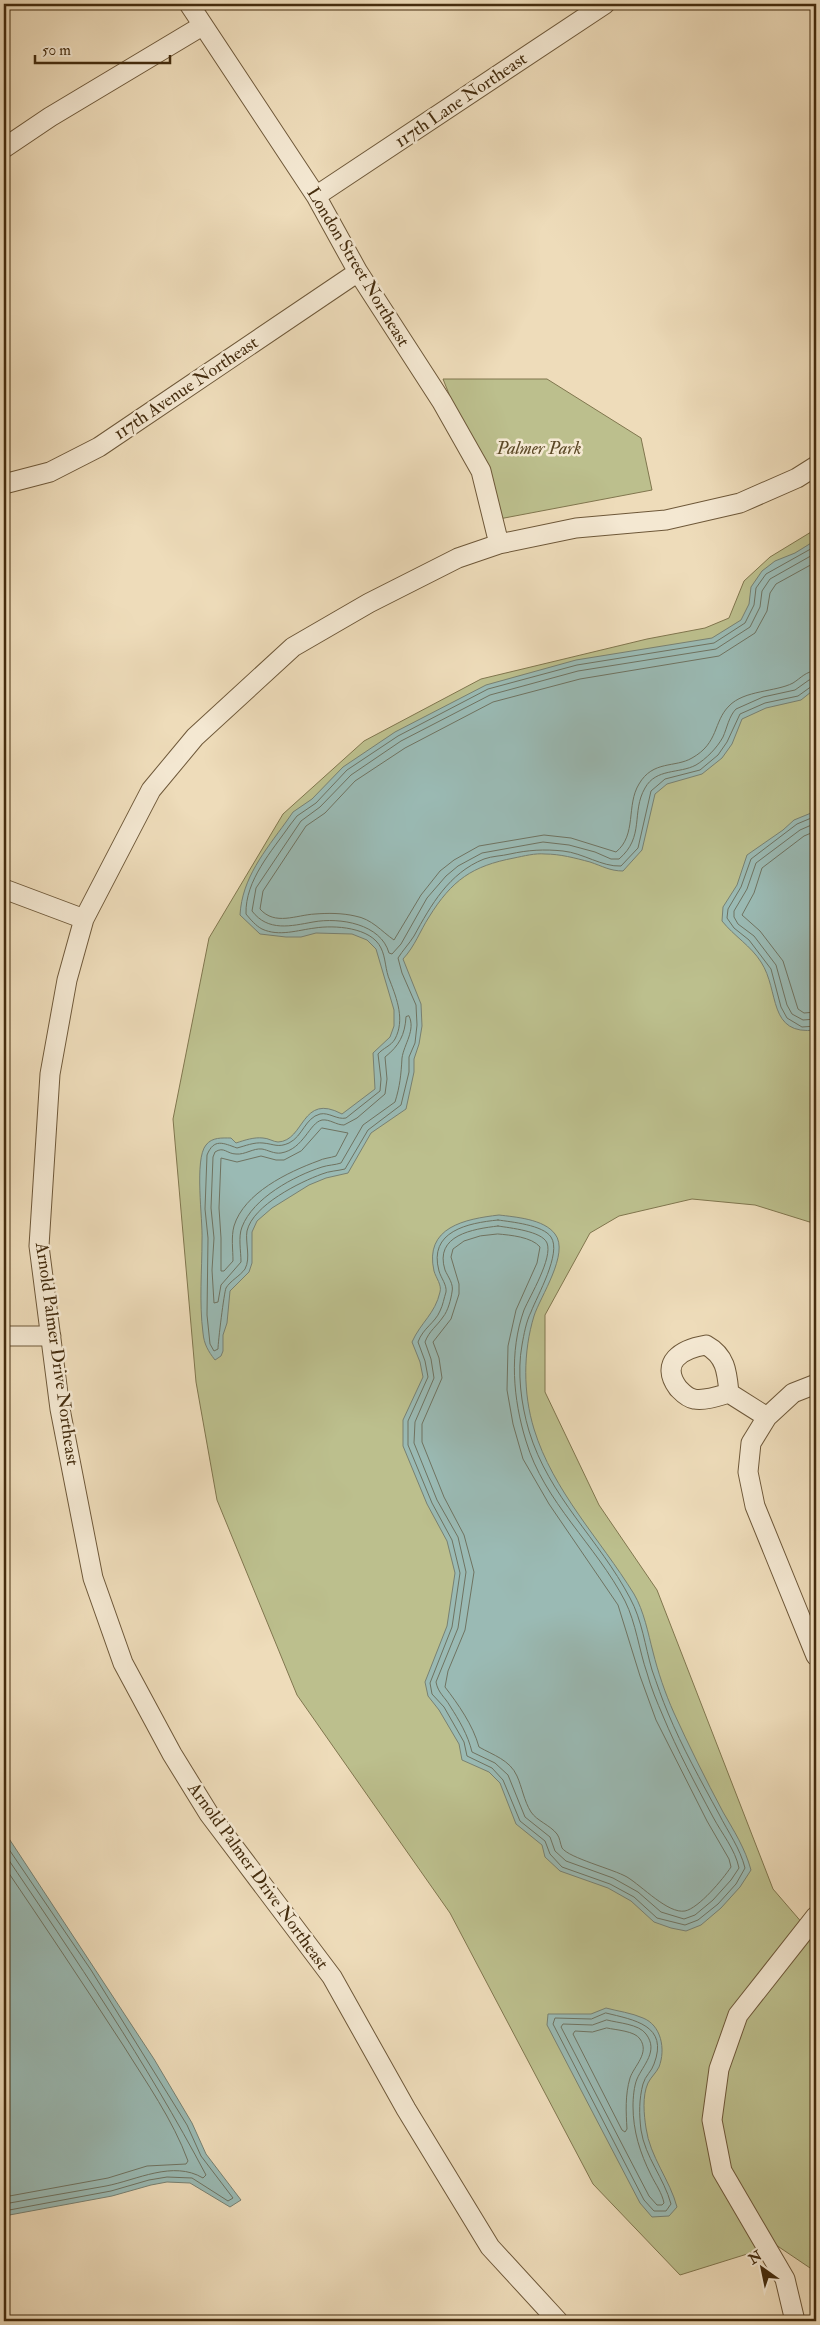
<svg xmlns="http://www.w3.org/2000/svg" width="820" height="2325" viewBox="0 0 820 2325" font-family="'IM FELL Double Pica',serif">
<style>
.green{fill:#bcbf8d;stroke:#80764e}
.water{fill:#9abab4;stroke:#788172}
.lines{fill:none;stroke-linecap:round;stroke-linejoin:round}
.shore{stroke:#6f7361;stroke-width:1}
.minor-casing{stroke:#6e5839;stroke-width:21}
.minor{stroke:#f4e8d2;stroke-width:19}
.labels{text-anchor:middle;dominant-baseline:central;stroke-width:5;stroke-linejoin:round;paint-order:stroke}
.street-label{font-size:18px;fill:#442c0e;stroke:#f4e8d2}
.park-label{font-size:18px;font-style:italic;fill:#5c4927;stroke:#f4e8d2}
</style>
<rect width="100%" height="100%" fill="#eedcba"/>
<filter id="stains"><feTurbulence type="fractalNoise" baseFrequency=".004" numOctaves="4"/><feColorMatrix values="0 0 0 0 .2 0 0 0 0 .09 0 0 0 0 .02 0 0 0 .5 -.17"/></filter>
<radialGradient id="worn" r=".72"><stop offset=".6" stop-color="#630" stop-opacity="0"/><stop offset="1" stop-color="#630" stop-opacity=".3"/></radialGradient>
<path class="green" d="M443,379H547L641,438L652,490L499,519Z
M816,529V1224L755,1205L692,1199L619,1216L590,1233L545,1315V1392L599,1505L657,1590L773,1889L816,1939V2272L776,2245L680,2275L593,2184L450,1913L297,1695L217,1500L196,1382L173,1119L209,938L283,814L364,741L481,679L647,639L705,628L729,618L744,581L770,557Z"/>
<path class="water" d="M816,540V688L801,700L766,708L742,719L732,744L722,758L702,774L667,784L655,794L642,850L623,871C610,871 602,866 590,862C575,858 560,854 545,854C535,853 524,856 514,858C472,866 452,880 429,917C420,931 415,946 403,959L421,1004L422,1026L419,1044L414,1059V1072L406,1109L371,1133L348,1173L326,1178L309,1185L272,1208L257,1221L252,1232V1263L249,1272L230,1291L227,1323L223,1335V1351L221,1356L215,1360C208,1351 204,1344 203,1333C199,1302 202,1271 202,1240C203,1220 194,1159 206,1145C212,1137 222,1138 231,1138L236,1143C245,1140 254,1137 263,1138C268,1138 274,1142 278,1142C305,1141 301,1092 342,1114L375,1089L373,1053L390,1037L394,1026V1010L376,949L367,940L352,934L316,933L301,937H286L260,934L240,915C242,878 265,851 286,822L293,812L312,799L343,767L395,732L486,685L576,660L712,638L741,620L749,604L751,587L762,571L775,561L795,553Z
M816,811V1030C767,1036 780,991 761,962C751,946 734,936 722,921L723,907L737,885L747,855L783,830L794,820Z
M499,1215C515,1217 544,1219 555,1234C570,1253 540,1297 534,1316C523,1352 523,1393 534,1429C553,1491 600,1539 634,1594C644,1611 648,1633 653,1652C658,1672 665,1693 674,1713C689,1746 706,1780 723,1812C734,1831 745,1848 751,1870L740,1887L721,1908L701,1925L686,1931L671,1928L654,1922L631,1901L608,1888L560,1871L545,1857L542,1845L516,1824L500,1783L489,1772L462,1760L459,1744L439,1710L428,1696L425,1682L447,1626L455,1573L447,1541L427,1504L403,1446V1420L423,1377L420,1362L412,1342C421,1322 435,1314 440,1292C442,1285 436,1278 434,1271C424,1227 465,1219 499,1215Z
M4,1831L154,2059L192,2123L206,2154L241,2200L230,2207L190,2183L167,2182L151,2185L112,2196L4,2216Z
M606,2008C617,2011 632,2013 643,2018C661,2025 666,2049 659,2067C656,2073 651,2077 648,2083C642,2096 644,2115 646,2128C650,2157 670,2180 677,2207L669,2216L652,2217L640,2203L547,2025L548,2014H591Z"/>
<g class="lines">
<path class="shore" d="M816,546L766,574L756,588L754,605L745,623L714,643L577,665L488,689L398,736L347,770L316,803L297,816L290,825C272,851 245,880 246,914C250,919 256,926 262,929C279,937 298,930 315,928C334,925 371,927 381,948C386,958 385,970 390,981C397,999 405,1020 395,1039C391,1046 383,1048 378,1054L381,1079L380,1091L346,1118C337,1120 329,1112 320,1114C305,1118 303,1136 289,1143C278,1148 274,1144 263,1143C254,1142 245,1146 237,1148C223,1143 214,1138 207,1155L205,1209L208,1238L207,1315L210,1344L214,1351L218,1349C218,1342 224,1293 226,1288C230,1281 240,1276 245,1269C251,1258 245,1242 247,1231C253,1205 300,1182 322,1174C329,1171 337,1171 345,1169L368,1130L401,1105L409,1072V1057L415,1043L417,1025L416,1005L402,973L398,958C403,950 409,944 414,936C431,905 449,873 484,859C492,856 502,856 510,854C528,850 544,849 563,851C583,853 602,867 621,866L638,848L651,791L665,779L700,770L718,755L727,742L740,714L765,703L798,696L812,686L816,685
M816,553L770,579L762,591L760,607L750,627L716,649L578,671L490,695L401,741L351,775L320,807L301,821L256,888L252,911C268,932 291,926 313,922C340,917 381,924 389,953L392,954L401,944L427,898L446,876L458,866L482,853L543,842L569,845L595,852L611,859H619C645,837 631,812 645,788C656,768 679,774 696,765C706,759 717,748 723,737C727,728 729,716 736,709L763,697L795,690L809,680L816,679
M816,562L776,584L770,593L767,611L755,633L719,656L580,679L493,702L405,748L355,781L325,813L306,826L263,891L260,909C275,926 296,915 315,914C328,913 342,913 355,916C372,919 381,931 394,940L421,895L440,871L454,860L479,846L544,835L571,838L616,852C637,835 626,805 639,784C653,760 675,768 692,758C719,743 713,722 729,706C744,690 776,692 793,683C801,678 806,671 816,671
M816,816L797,824L751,859L741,887L728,909L727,918L734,928L749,940L771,969L781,1007L787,1018L802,1027L816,1026
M816,823L800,830L756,863L747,889L734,911V917L738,924L754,936L776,965L787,1005L792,1014L803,1020L816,1019
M816,831L804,836L762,868L754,893L742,915L760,931L783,961L798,1009L804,1013L816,1012
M409,1016C416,1030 404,1044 402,1058C401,1075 400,1086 395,1102L363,1125L341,1163C335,1165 328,1165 322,1167C294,1176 253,1198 242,1227C238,1237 241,1251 241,1262L221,1285L218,1302L214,1303L212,1270L214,1238L211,1208L213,1157L215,1152C224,1146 227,1154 236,1154C245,1155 253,1148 262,1149C268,1150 274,1154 281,1153C304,1149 309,1123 322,1120C330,1119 336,1125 344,1125L357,1118L385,1094L387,1079L385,1057C399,1046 405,1035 406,1017Z
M322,1128L348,1133L336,1156C330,1158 324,1158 318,1161C288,1172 244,1193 234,1226C231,1237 233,1250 233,1261L224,1271H221V1238L219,1208L221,1158L237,1162L261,1156L276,1160H284L301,1151Z
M498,1220C512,1222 543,1225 551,1237C562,1253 537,1296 531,1312C526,1322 524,1334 522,1345C517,1372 521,1404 529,1431C549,1497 599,1539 630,1598C642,1620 645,1646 652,1670C657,1684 662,1699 668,1713C682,1747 701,1781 719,1814C728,1832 740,1848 745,1868L736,1884L718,1904L698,1920L685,1925L657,1918L634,1897L610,1884L562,1867L550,1854L545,1841L520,1821L503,1780L492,1768L467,1756L464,1742L444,1707L432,1694L430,1683L452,1627L460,1573L452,1540L432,1503L408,1445V1421L428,1377L425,1361L418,1342C423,1328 435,1323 440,1311C443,1305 444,1298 446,1292C447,1285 441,1278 439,1271C428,1231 468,1223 498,1220Z
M498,1226C510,1228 542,1231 547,1243C553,1258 530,1296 524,1310C509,1352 513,1399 526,1441C544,1502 596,1545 625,1601C636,1623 639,1650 647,1673C651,1688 657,1702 663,1716C677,1750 696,1785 713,1817C722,1834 735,1849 739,1868L731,1880L713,1900L695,1915L684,1919L661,1912L638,1892L613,1878L566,1861L555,1851L550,1837L525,1817L508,1775L495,1763L472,1752C468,1735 459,1720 450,1706C445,1697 438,1693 436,1682L458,1628L466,1572L458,1537L437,1500L414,1443L415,1422L434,1378L431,1359L425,1342C429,1331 437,1326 443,1317C448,1311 451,1299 452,1292C454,1284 448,1277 445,1270C434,1235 473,1229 498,1226Z
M498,1234C510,1235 532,1237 540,1247L537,1263L516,1310L508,1346L507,1390L513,1424L523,1459L549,1504L618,1605L640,1676L656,1720L707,1821L729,1859L731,1867C723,1879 699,1908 685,1911C668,1914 642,1886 627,1877C613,1869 569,1858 562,1848C560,1843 560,1838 557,1834C550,1825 537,1821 531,1812C524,1801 522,1787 517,1776C510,1760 493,1755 479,1747C473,1725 458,1704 445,1687L448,1671L465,1630L474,1572L464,1535L444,1497L422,1442V1424L442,1378L439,1358L433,1342L451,1319L459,1294V1284L451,1257L453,1249L464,1241L480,1236Z
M4,1842L91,1970L187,2125L201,2156L233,2198L228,2201L192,2178L167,2177L149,2180L111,2191L4,2211
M4,1853C75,1958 147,2063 206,2175L203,2178C173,2160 137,2180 106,2186C72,2192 38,2198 4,2204
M4,1866C44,1925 84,1985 123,2045C146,2082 173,2120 188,2161L186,2164L147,2166L108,2178L4,2197
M606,2013C634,2020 669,2025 654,2064C652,2071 645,2076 643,2084C639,2099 639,2114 641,2130C645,2157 664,2178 671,2204L666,2211H654L644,2200L553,2024L555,2018L591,2019Z
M607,2020C618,2023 639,2024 646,2034C659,2051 643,2065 637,2079C634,2086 633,2098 633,2106C633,2131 640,2153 651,2175C656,2185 662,2193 664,2203L662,2205H657L649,2196L561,2027L563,2024L592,2025Z
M607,2028C616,2030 635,2031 640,2039C650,2053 634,2066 630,2078C625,2095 626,2112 627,2129L625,2132L622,2130L573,2034L575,2031L592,2032Z"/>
<g class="minor-casing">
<path id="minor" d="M189,4L316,196L358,272L442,402L481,471L499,544
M4,148L50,117L202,26
M316,196L605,4
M4,484L50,472L99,447L358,272
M4,889L84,919
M4,1336H51
M706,1345C726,1356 727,1372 729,1393C719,1396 705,1401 694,1399C687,1398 682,1392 678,1388C659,1362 682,1349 706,1345Z
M816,1384L793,1393L767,1417L751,1443L748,1472L755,1506L816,1656
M729,1393L767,1417
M558,2321L490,2247L406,2109L332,1977L209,1814L172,1754L123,1663L93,1578L60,1409L39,1246L50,1074L67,980L84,919L151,790L195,737L293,647L369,603L458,558L499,544L576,528L666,520L740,503L797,478L816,466
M795,2321L785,2279L722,2171L712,2120L719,2069L738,2015L816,1916"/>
</g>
<use href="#minor" class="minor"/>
</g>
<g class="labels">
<g class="street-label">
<text transform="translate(461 100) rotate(-34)">117th Lane Northeast</text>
<text transform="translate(358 267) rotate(59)">London Street Northeast</text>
<text transform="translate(186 388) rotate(-34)">117th Avenue Northeast</text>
<text transform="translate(57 1354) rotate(82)">Arnold Palmer Drive Northeast</text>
<text transform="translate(258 1876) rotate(54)">Arnold Palmer Drive Northeast</text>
</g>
<g class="park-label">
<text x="539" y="448">Palmer Park</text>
</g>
</g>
<rect width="820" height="2325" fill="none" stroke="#eedcba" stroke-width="20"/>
<rect x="5" y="5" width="810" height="2315" fill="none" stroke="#442c0e" stroke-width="2.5"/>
<rect x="10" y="10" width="800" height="2305" fill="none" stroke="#442c0e"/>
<g transform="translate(762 2268) rotate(327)" stroke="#f4e8d2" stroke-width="4" paint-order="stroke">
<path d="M0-4L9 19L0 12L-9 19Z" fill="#442c0e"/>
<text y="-8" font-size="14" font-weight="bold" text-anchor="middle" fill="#442c0e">N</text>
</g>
<path d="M35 55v8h135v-8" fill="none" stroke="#442c0e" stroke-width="2.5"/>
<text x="42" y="55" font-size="15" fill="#442c0e" stroke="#f4e8d2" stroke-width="4" paint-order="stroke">50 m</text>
<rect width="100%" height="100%" filter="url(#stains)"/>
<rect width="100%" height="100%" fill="url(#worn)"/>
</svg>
